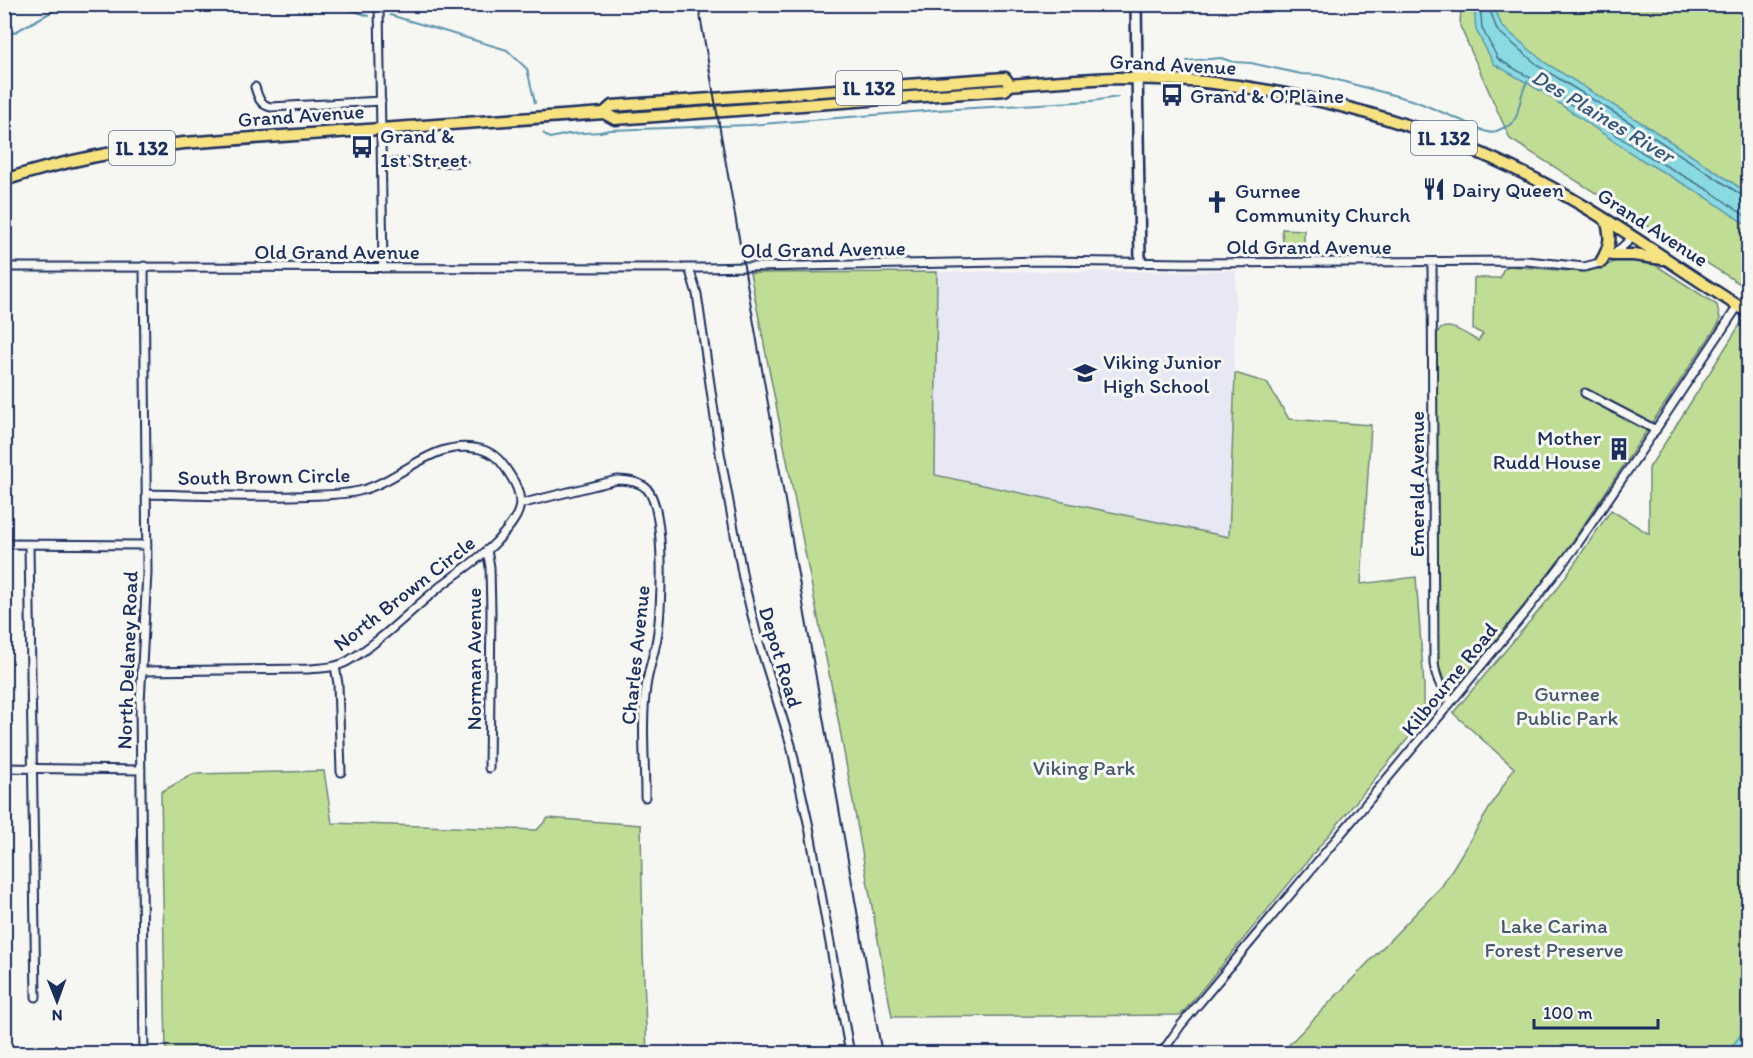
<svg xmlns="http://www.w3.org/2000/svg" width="1753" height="1058" viewBox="0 0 1753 1058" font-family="Itim,sans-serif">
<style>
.built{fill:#e8e8f4}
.green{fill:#c0dd95;stroke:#6e867a;stroke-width:1.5}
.water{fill:#89dae1;stroke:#5d96ad;stroke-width:1.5}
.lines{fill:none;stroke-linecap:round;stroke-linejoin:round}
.shore{stroke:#477392;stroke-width:1.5}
.stream{stroke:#5d96ad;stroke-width:2}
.street-casing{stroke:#1b2f5e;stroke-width:11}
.secondary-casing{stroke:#1b2f5e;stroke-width:14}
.primary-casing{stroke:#1b2f5e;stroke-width:15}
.street{stroke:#f6f6f2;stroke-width:7}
.secondary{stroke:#f6f6f2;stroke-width:9}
.primary{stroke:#f7e281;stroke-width:10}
.rail{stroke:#1b2f5e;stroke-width:2}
.labels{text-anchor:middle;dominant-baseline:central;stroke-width:6;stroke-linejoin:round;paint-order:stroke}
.shield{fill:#f6f6f2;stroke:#5d6b8a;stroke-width:1.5}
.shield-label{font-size:20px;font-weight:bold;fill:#1b2f5e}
.street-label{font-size:21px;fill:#1b2f5e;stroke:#f6f6f2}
.poi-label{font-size:21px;fill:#1b2f5e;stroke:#f6f6f2;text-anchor:start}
.park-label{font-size:21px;fill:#445a6c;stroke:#f6f6f2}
.water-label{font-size:22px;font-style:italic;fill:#365a7f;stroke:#f6f6f2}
</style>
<rect width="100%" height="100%" fill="#f6f6f2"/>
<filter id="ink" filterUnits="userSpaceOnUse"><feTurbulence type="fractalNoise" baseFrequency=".0167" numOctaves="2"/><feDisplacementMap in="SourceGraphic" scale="12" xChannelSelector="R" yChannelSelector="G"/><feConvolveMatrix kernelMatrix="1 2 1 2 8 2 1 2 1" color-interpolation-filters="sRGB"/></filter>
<g filter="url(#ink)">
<path class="built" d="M1236,271L1230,537L935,475L937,272Z"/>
<path class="green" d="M1461,5H1748V289L1510,139L1460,26Z
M1282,229L1304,230V243H1283Z
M1628,258L1651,262L1717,305L1720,318L1719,323L1558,563L1465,678L1457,684C1436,683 1439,659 1438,643L1437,334C1444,317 1467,335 1478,341L1483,334L1473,329L1474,278H1500L1503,270L1508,266L1582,272L1599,269L1614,262Z
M937,272L935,475L1229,537L1235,373L1267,383L1289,419L1371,425L1361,584L1416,577L1424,686V719L1181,1015L892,1017L838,719L750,273Z
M1748,312V1053L1280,1054L1442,886L1514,768L1453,713L1557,589L1611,510L1649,534V468Z
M324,771L332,823L537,830L548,818L641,825L643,952L647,1053H166L161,792L193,774Z"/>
<path class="water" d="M1474,5H1493L1502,26L1544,62L1650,128L1748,193V226L1706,197L1637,157L1541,91L1494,64L1476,30Z
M1748,1027V1053H1727L1745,1029Z"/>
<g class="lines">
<path class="shore" d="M1480,4L1482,28L1498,59L1544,86L1640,151L1710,191L1748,218
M1488,4L1497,30L1540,67L1647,133L1743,196L1748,197"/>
<path class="stream" d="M104,4L110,6L140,4
M333,4L369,16
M390,15L507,50L527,69L535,103
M4,38L66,4
M1187,61L1221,58L1233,62L1251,63L1301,74L1319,75L1415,101L1470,124L1484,131L1492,133L1512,124L1517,115L1522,94L1527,81
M543,133L550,138L568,134L600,132L610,130L750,125L938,110L1092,101L1118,97"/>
<g class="street-casing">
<path id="street" d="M379,4L383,268
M255,87C258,97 260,105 271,107L381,101
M382,163L463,162
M1612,256L1632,238
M1432,262L1434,663C1436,679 1441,690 1452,701
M4,267L702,268L1045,261L1186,263L1527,261L1584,267L1603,262
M689,268L697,294L720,453L743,578L757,636L791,745L797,773L809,827L850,1054
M1585,393L1656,430
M520,504L617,480C627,480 639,481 647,489C666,510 662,609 657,638C654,655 648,671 646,687C641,724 645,761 645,797
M4,544L147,545
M29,545L36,997
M487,550L490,567L491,612L489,768
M335,666L338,684L341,772
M141,671L308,669C321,668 336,668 348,661C380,642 407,614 436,590C455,574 479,560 496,542C504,533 516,521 519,509C522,497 516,484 510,475C502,462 495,453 480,449C432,438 403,480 359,491C337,496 314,495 291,496C243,497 195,495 146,494
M4,768L141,770
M144,1054L140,703L147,573L144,266
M1161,1054L1181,1025L1452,701L1527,610L1576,546L1652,435L1738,306"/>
</g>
<g class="secondary-casing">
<path id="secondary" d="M1136,4L1140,262"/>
</g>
<g class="primary-casing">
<path id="primary" d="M604,113L612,106L1005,78L1010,85
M4,180C63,161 123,149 184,143L604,113L615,119L1005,90L1010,85C1046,82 1082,79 1119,78C1263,78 1409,114 1537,180C1611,218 1678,269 1748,312
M1613,255H1633L1663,259
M1601,262C1610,247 1612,237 1606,220"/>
</g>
<use href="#street" class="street"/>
<use href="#secondary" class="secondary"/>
<use href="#primary" class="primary"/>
<path class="rail" d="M698,4L882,1054"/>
</g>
</g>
<defs>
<g id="bus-bare" transform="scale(1.8)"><path d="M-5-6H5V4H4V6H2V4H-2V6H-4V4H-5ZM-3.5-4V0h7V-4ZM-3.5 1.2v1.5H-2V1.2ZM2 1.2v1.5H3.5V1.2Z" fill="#1b2f5e" stroke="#f6f6f2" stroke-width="2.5" paint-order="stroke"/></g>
<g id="restaurant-bare" transform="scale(1.8)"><path d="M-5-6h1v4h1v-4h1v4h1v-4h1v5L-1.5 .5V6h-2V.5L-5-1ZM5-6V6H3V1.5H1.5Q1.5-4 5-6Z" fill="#1b2f5e" stroke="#f6f6f2" stroke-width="2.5" paint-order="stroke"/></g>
<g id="church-bare" transform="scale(1.8)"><path d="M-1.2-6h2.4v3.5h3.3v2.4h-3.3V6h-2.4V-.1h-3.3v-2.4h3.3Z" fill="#1b2f5e" stroke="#f6f6f2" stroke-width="2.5" paint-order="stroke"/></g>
<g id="school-bare" transform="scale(1.8)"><path d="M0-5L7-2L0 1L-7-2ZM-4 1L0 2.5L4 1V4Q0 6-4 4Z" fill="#1b2f5e" stroke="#f6f6f2" stroke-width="2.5" paint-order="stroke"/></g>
<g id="building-bare" transform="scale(1.8)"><path d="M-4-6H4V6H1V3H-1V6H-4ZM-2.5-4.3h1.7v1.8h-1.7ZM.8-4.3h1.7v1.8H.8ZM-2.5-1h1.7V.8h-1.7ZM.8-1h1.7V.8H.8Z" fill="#1b2f5e" stroke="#f6f6f2" stroke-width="2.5" paint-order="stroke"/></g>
</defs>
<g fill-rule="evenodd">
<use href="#bus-bare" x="1172" y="95"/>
<use href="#bus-bare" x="362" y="147"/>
<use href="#restaurant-bare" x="1434" y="189"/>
<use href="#church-bare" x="1217" y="202"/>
<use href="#school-bare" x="1085" y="373"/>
<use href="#building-bare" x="1619" y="449"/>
</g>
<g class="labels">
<g class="shield">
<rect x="836" y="71" width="66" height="34" rx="4.5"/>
<rect x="1411" y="121" width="66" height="34" rx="4.5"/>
<rect x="109" y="131" width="66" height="34" rx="4.5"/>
</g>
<g class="shield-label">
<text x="869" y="88">IL 132</text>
<text x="1444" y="138">IL 132</text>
<text x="142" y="148">IL 132</text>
</g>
<g class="street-label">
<text transform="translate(1173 64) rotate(3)">Grand Avenue</text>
<text transform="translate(301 115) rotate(-4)">Grand Avenue</text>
<text transform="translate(1653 227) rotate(33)">Grand Avenue</text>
<text x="1309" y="246">Old Grand Avenue</text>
<text transform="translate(823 249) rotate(-1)">Old Grand Avenue</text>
<text x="337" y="251">Old Grand Avenue</text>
<text transform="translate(264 476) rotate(-1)">South Brown Circle</text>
<text transform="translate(1416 484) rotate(-90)">Emerald Avenue</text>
<text transform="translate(404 593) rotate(-38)">North Brown Circle</text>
<text transform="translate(635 655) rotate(-84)">Charles Avenue</text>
<text transform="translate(781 657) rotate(73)">Depot Road</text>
<text transform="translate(473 659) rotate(-90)">Norman Avenue</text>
<text transform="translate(127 660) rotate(-88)">North Delaney Road</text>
<text transform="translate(1449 679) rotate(-51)">Kilbourne Road</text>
</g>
<g class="poi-label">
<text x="1190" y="95">Grand &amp; O'Plaine</text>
<text x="380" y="135">Grand &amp;<tspan x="380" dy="24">1st Street</tspan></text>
<text x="1452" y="189">Dairy Queen</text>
<text x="1235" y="190">Gurnee<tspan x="1235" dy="24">Community Church</tspan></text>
<text x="1103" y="361">Viking Junior<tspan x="1103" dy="24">High School</tspan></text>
<text x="1601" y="437" text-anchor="end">Mother<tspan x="1601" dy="24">Rudd House</tspan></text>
</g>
<g class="park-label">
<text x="1567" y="693">Gurnee<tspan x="1567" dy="24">Public Park</tspan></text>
<text x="1084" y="767">Viking Park</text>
<text x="1554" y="925">Lake Carina<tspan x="1554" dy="24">Forest Preserve</tspan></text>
</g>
<g class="water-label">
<text transform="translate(1603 116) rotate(31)">Des Plaines River</text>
</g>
</g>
<rect width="1753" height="1058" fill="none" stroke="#f6f6f2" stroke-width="24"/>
<rect x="12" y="12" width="1729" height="1034" fill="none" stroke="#1b2f5e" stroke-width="2" filter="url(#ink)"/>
<g transform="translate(57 1001) rotate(179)" stroke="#f6f6f2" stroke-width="4.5" paint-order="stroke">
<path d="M0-4.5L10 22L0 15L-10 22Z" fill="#1b2f5e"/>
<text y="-9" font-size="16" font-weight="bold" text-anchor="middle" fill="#1b2f5e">N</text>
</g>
<path d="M1534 1019v9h124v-9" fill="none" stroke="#1b2f5e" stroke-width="3"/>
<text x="1543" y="1019" font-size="18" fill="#1b2f5e" stroke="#f6f6f2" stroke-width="4.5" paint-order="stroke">100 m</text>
</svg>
